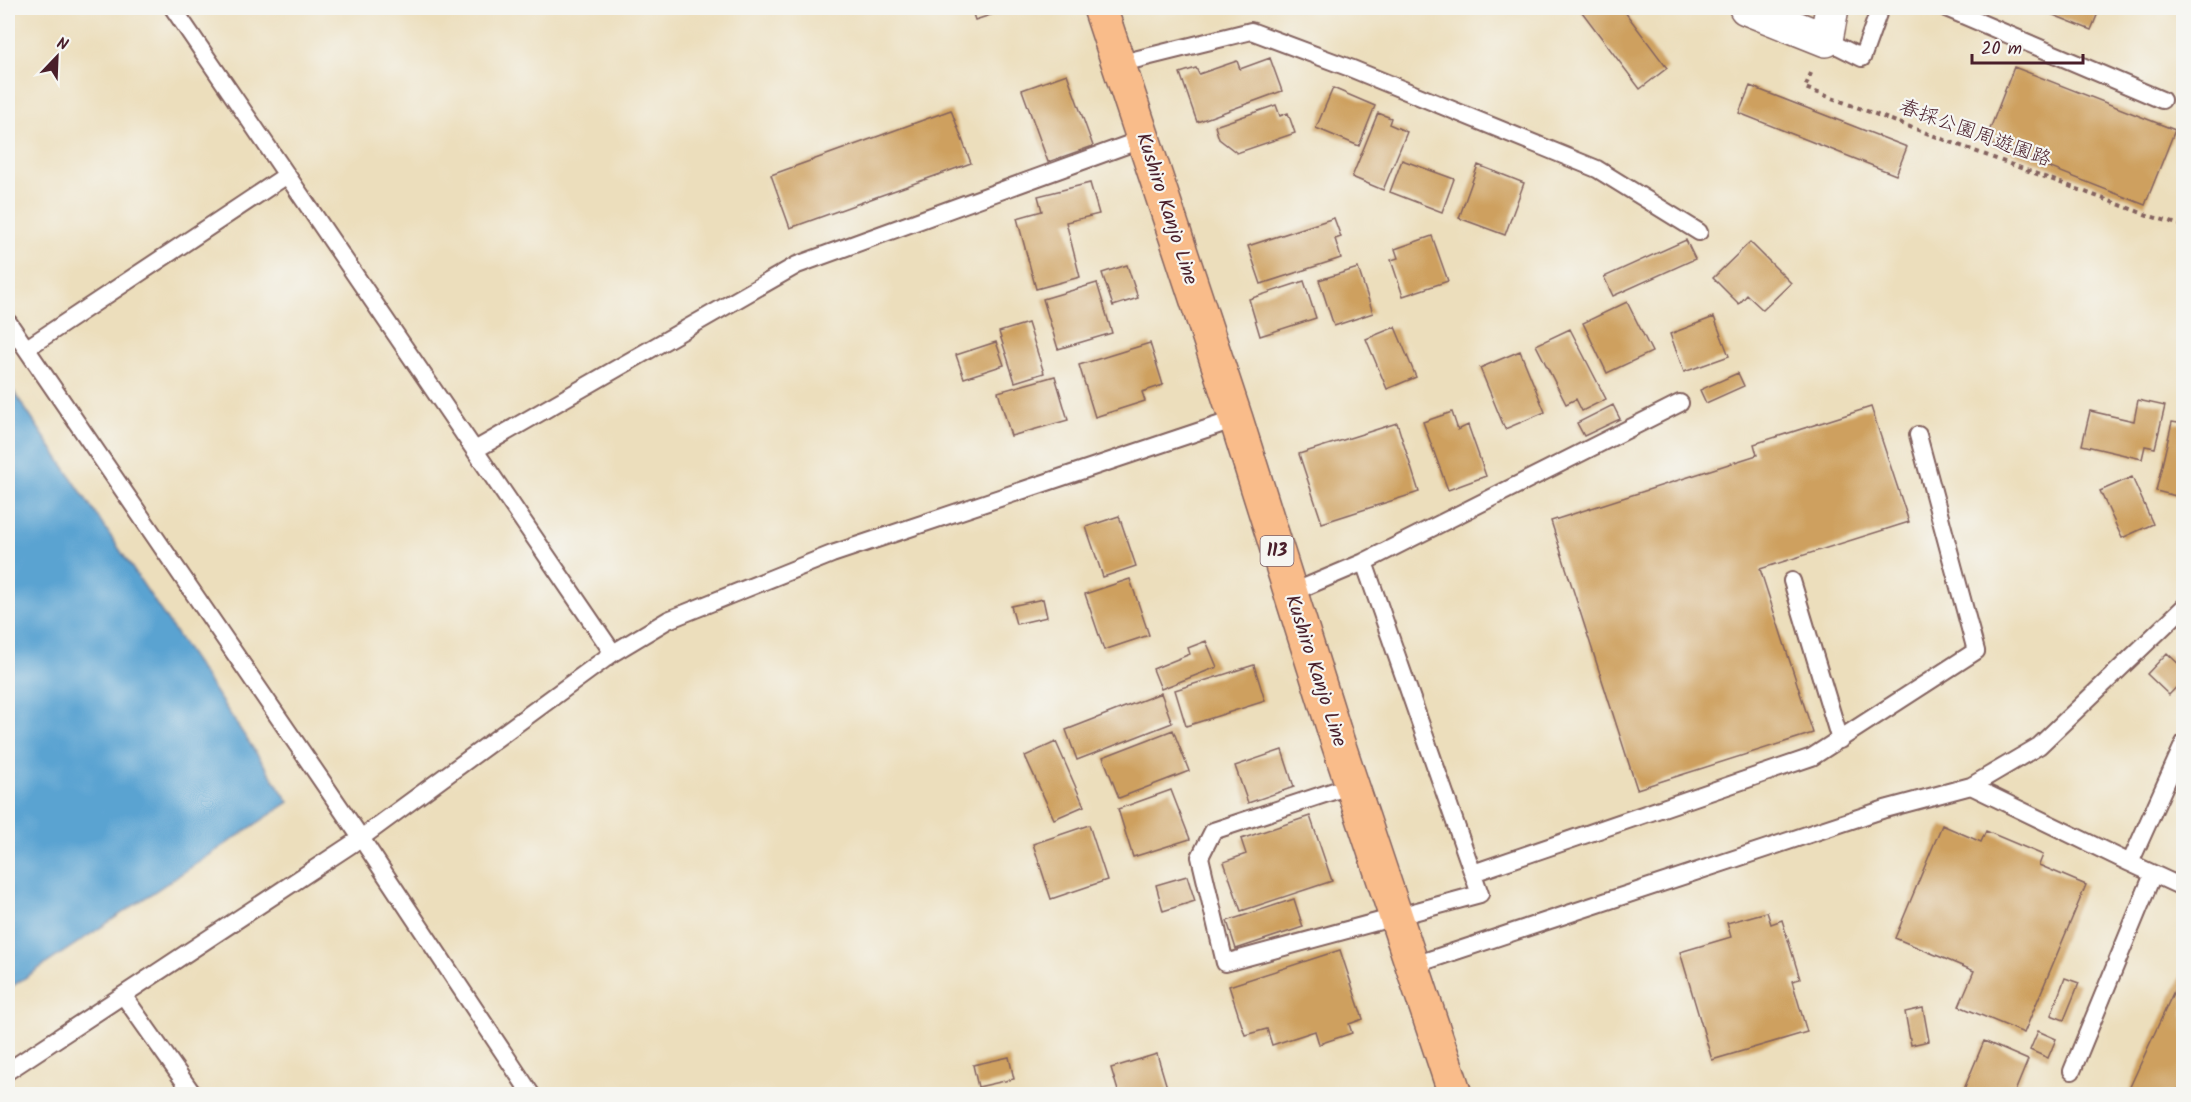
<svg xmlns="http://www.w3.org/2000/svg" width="2191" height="1102" viewBox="0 0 2191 1102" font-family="Kalam,'Klee One',sans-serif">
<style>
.water{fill:#5aa3d1;stroke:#52617e;stroke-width:1.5}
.building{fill:#cea05e}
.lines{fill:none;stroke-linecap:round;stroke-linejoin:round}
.lane-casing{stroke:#83625e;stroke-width:20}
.street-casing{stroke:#83625e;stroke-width:36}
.primary-casing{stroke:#83625e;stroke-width:36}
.path{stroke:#83625e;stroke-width:4;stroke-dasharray:4.5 4.5;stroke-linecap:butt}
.lane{stroke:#fff;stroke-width:16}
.street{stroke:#fff;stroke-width:33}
.primary{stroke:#f9bc8a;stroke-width:33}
.labels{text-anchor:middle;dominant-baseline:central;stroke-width:4.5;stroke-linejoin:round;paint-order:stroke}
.shield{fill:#f6f6f2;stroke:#7e6067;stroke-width:1.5}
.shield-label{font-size:18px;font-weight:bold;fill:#4a1f2b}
.street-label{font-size:20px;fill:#4a1f2b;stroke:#f6f6f2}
</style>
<rect width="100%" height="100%" fill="#f6f6f2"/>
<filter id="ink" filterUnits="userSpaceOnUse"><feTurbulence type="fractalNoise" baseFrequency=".0167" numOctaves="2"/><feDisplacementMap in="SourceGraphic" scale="12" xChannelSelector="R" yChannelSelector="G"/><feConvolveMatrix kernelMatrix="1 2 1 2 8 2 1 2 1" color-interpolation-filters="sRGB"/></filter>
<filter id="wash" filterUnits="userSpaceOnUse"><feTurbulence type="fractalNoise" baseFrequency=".008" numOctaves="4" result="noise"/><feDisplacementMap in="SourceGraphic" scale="24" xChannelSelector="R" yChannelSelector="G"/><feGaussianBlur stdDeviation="1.35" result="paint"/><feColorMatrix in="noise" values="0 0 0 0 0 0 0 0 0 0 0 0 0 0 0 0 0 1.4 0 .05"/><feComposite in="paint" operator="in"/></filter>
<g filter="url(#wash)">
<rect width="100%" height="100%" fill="#ecdebc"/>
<path class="water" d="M8,383L289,802L8,989Z"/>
<g id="blocks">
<path class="building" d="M971,8H1012L975,20Z
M1579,8H1622L1667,68L1640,89Z
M2036,8H2100L2091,30Z
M1270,58L1282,91L1197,122L1180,73L1196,68L1199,74L1237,61L1240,69Z
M2014,67L2175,130L2145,205L1985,142Z
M1067,74L1093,146L1048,162L1022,90Z
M1750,86L1907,147L1896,175L1739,113Z
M1333,88L1375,106L1359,146L1316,128Z
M1276,105L1280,116L1288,113L1295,133L1237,153L1219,139L1215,126Z
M951,110L971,163L790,228L771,175Z
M1378,113L1391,118L1389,124L1407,132L1383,190L1352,177Z
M1402,160L1454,179L1442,212L1390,192Z
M1478,165L1524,183L1505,235L1459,218Z
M1090,183L1099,214L1066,222L1080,277L1036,289L1017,218L1042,211L1038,196Z
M1334,218L1341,237L1335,239L1341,258L1261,284L1248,246Z
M1432,236L1448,281L1403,296L1391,260L1398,258L1395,249Z
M1686,240L1695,259L1613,296L1604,277Z
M1750,242L1791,283L1763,310L1747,295L1739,304L1713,278Z
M1127,265L1138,298L1113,306L1102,273Z
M1358,268L1373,313L1334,326L1319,280Z
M1304,281L1316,318L1260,336L1249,299Z
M1097,283L1112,333L1058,349L1043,299Z
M1627,302L1652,352L1607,373L1583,323Z
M1714,317L1729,356L1684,372L1670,334Z
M1028,323L1044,373L1015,382L999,332Z
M1395,327L1416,377L1387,389L1366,339Z
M1570,329L1606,399L1582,411L1576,399L1566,404L1536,345Z
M996,342L1004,365L964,378L956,355Z
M1150,343L1163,385L1142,392L1145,401L1095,417L1079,365Z
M1520,351L1545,412L1505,429L1480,368Z
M1738,373L1744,386L1706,403L1700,390Z
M1055,376L1068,420L1011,436L998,392Z
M2138,400L2165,406L2155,448L2145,446L2142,459L2082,445L2090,411L2134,421Z
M1613,405L1620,419L1584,436L1577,423Z
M1871,407L1909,522L1760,569L1813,733L1637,789L1551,521L1757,455L1754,444Z
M1452,412L1458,430L1468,425L1486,476L1448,490L1423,422Z
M2172,422L2184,424V498L2156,491Z
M1397,423L1419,492L1322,523L1299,454Z
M2132,477L2153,524L2122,538L2100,491Z
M1119,516L1136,566L1103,577L1086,527Z
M1130,579L1149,635L1104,650L1085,594Z
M1043,599L1047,617L1016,624L1011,606Z
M1206,641L1217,667L1161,689L1153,669L1190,654L1188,648Z
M2167,653L2184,669V679L2169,695L2147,674Z
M1254,665L1265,701L1186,726L1175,690Z
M1161,693L1172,723L1077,760L1066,730Z
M1173,730L1189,771L1119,798L1103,757Z
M1056,742L1084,806L1054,819L1025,756Z
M1282,750L1294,787L1248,803L1235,766Z
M1171,790L1190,839L1133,857L1118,809Z
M1310,816L1332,881L1241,911L1224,862L1246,854L1241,839Z
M1089,825L1107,880L1051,899L1033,844Z
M1942,825L1981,842L1986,831L2043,855L2039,865L2086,885L2024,1033L1959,1006L1974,971L1895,938Z
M1187,876L1195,901L1163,911L1156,885Z
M1294,899L1303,927L1236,949L1227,921Z
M1767,912L1771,924L1782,920L1800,979L1792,981L1807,1032L1712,1060L1680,952L1731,937L1727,923Z
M1340,950L1363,1019L1349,1024L1352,1033L1319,1044L1315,1031L1272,1045L1267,1029L1245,1035L1229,986Z
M2184,969V1079L2176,1094H2141L2129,1089Z
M2065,978L2079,983L2064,1020L2051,1015Z
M1923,1008L1929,1041L1911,1045L1905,1012Z
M2038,1031L2056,1039L2048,1058L2030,1050Z
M1984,1041L2028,1060L2014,1094H1962Z
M1157,1054L1169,1094H1119L1111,1068Z
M1009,1057L1014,1079L978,1087L973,1065Z"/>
</g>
</g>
<g filter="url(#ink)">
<use href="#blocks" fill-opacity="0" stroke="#83625e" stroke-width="1.5"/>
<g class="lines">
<g class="lane-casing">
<path id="lane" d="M173,8L613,653
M1946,8L2162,100
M1826,40L1862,58L1880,8
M1118,64L1251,31L1350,68L1597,169L1699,232
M8,322L361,838L531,1094
M27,348L287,175
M475,450L797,265L1143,139
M1364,562L1680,403
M1792,581L1840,740
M1291,593L1364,562L1480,894L1225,963L1200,857L1213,831L1352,785
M1971,786L2130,863L2184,743
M2130,863L2184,888
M1473,873L1812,757L1976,651L1918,435
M1411,966L1885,809L1971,786L2039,746L2184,607
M123,995L193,1094
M8,1071L361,838L613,653L668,620L832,554L1236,419
M2072,1071L2153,874"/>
</g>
<g class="street-casing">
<path id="street" d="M1746,8L1826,40L1832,8"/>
</g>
<g class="primary-casing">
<path id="primary" d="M1100,8L1236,419L1338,743L1455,1094"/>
</g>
<path class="path" d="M1811,73L1805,88L2150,216L2184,226"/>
<use href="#lane" class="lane"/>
<use href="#street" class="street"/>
<use href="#primary" class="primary"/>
</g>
</g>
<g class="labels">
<rect class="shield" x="1260.5" y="536" width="33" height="30" rx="4.5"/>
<g class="shield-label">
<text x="1277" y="551">113</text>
</g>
<g class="street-label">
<text transform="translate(1975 134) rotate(20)">春採公園周遊園路</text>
<text transform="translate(1166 209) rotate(72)">Kushiro Kanjo Line</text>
<text transform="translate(1315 671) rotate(72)">Kushiro Kanjo Line</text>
</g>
</g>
<rect width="2191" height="1102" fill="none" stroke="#f6f6f2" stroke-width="30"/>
<g transform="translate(57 57) rotate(23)" stroke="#f6f6f2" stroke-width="4.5" paint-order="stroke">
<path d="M0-4.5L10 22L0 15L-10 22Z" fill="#4a1f2b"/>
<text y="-9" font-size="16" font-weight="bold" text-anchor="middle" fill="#4a1f2b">N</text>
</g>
<path d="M1972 54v9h111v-9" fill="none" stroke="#4a1f2b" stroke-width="3"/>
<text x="1981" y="54" font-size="18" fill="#4a1f2b" stroke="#f6f6f2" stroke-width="4.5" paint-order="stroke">20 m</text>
</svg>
